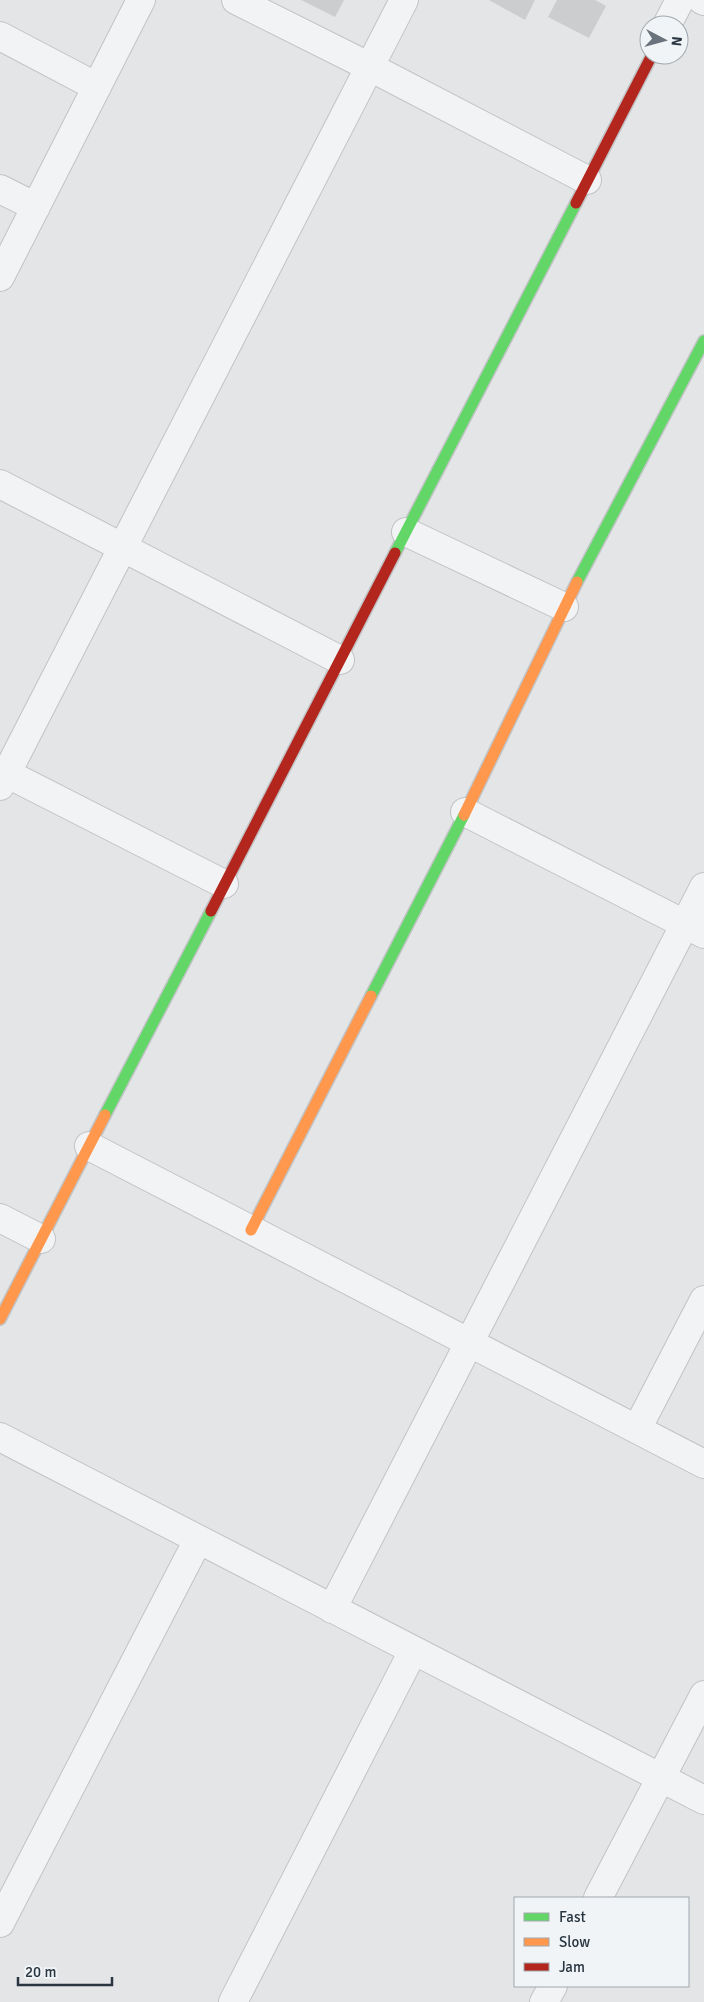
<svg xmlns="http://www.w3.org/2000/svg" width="704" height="2002" viewBox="0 0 704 2002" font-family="Signika,sans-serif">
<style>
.building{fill:#cbcdcf}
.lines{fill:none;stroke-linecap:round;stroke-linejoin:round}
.street-casing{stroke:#c1c3c5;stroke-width:30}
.fast-casing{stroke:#c1c3c5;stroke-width:14}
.slow-casing{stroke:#c1c3c5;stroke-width:14}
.jam-casing{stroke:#c1c3c5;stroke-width:14}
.street{stroke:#f2f3f4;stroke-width:28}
.fast{stroke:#63d668;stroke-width:11}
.slow{stroke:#ff974d;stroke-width:11}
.jam{stroke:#b3261e;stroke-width:11}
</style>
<rect width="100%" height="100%" fill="#e3e5e7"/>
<path class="building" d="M301,0H344L335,17Z
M489,0H535L525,20Z
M557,0H595L606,6L589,38L548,17Z"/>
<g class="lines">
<g class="street-casing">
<path id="street" d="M236,0L370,67L587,180
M702,0L704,1
M667,25L680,0
M0,36L97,87
M0,189L36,207
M0,277L141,0
M0,484L340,660
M406,532L564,607
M0,770L224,884
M0,786L404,0
M465,812L704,934
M89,1146L704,1464
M0,1218L41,1239
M637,1429L704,1300
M0,1437L704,1800
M332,1609L704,887
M598,1898L704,1695
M0,1923L198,1540
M233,2002L413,1651
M544,2002L553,1986"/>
</g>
<g class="fast-casing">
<path id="fast" d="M395,553L576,203
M577,582L704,341
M371,996L464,815
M105,1115L211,911"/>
</g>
<g class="slow-casing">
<path id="slow" d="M464,815L577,582
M251,1230L371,996
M0,1319L105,1115"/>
</g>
<g class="jam-casing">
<path id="jam" d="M576,203L652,55
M211,911L395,553"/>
</g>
<use href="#street" class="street"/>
<use href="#fast" class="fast"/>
<use href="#slow" class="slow"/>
<use href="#jam" class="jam"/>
</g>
<rect x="514" y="1897" width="175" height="90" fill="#f0f4f7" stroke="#a0a8ae"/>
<rect x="524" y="1913" width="25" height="8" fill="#63d668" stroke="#a0a8ae"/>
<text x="559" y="1922" font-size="15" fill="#293641">Fast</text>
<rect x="524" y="1938" width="25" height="8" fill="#ff974d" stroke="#a0a8ae"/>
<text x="559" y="1947" font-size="15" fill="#293641">Slow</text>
<rect x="524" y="1963" width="25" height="8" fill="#b3261e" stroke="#a0a8ae"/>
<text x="559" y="1972" font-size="15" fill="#293641">Jam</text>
<g transform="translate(664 40) rotate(96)"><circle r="24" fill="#f0f4f7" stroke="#a0a8ae"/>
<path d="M0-4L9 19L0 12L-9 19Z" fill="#6a737b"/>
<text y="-8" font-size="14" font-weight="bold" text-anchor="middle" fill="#293641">N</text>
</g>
<path d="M18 1977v8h94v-8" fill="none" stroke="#293641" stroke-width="2.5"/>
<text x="25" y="1977" font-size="15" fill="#293641" stroke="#f0f4f7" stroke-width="4" paint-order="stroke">20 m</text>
</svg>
